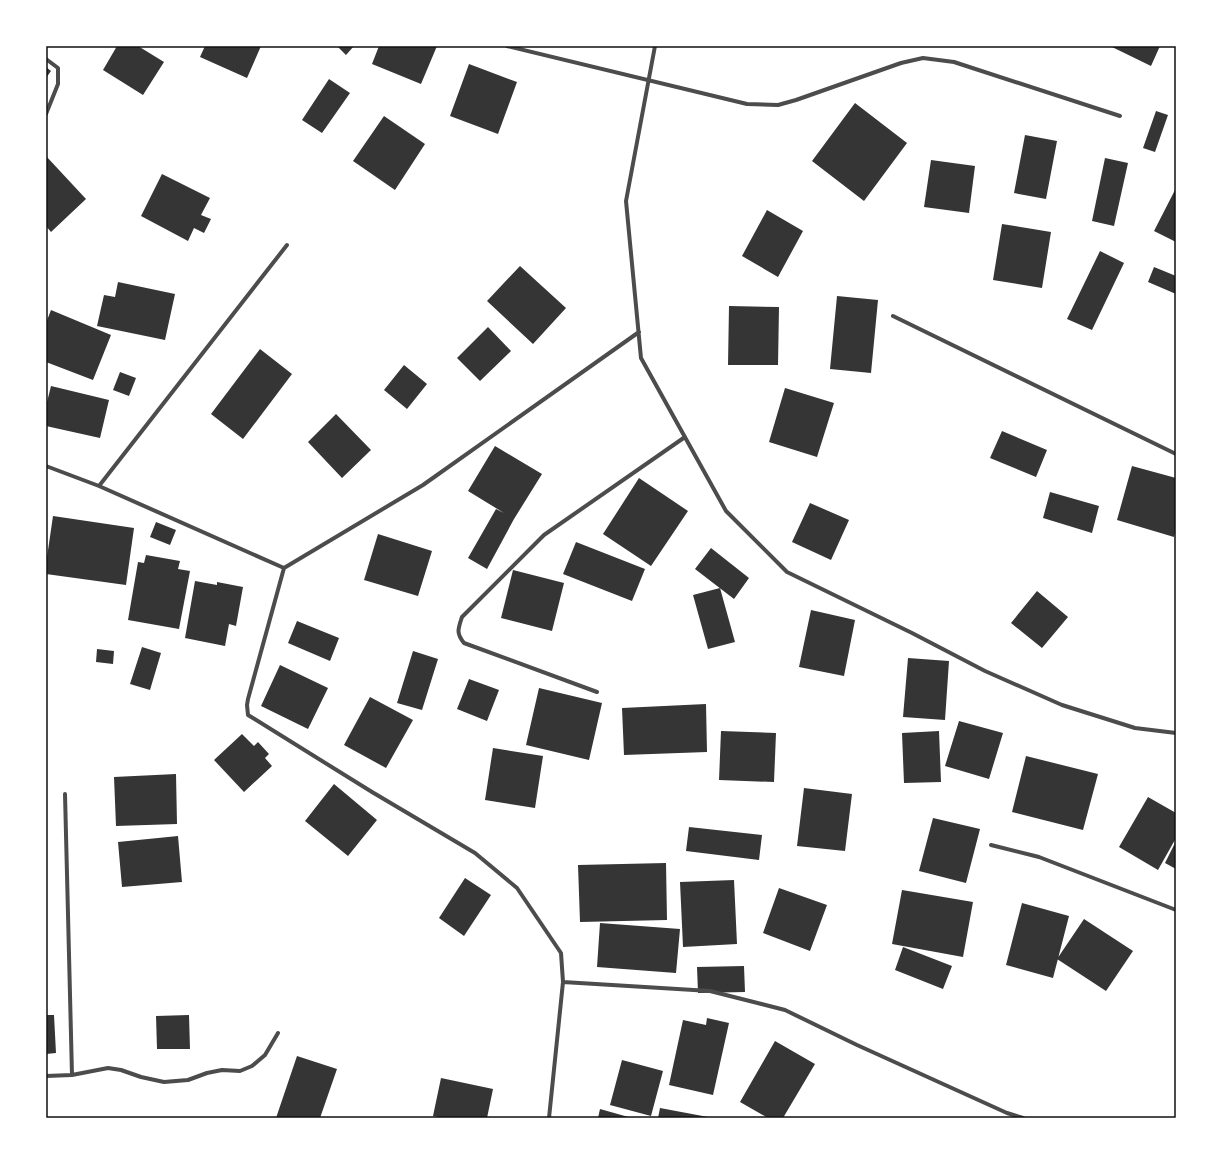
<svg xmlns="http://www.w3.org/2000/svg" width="1222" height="1164" viewBox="0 0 1222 1164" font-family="Arial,sans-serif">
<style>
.building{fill:#353535}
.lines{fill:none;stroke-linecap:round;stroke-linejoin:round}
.minor{stroke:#4c4c4c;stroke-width:4}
.neatline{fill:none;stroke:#111;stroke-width:1.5}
</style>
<rect width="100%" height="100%" fill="#fff"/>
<path class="building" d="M117,46H138L164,62L143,95L103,70Z
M205,46H261L247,78L200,57Z
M337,46H354L346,55Z
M379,46H437L421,84L372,64Z
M1110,46H1160L1151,66Z
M469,64L517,82L498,134L450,116Z
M46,67L51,71L46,78Z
M329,79L350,93L322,133L302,120Z
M855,103L907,143L864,201L812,161Z
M1156,111L1168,115L1155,152L1143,148Z
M384,116L425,144L395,190L353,161Z
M1025,135L1057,141L1046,199L1014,193Z
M46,156L86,199L51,232L46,226Z
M1105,158L1128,163L1114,226L1092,221Z
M931,160L975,166L969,213L924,207Z
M162,174L210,198L201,215L211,219L204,233L194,228L188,241L141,216Z
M1176,188V242L1154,231Z
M767,210L803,231L778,277L742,256Z
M1002,224L1051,232L1042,288L993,280Z
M1100,251L1124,263L1092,330L1067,319Z
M520,266L566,308L533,344L487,301Z
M1154,267L1176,276V294L1148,282Z
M118,282L175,294L165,340L97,326L104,295L115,297Z
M837,296L878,300L871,373L830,369Z
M729,306L779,307L778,365H728Z
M51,310L111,335L93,380L46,362V323Z
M488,327L511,351L480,381L457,358Z
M260,349L292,374L243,439L211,414Z
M404,365L427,384L407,409L384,390Z
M120,372L136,378L129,396L113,390Z
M51,386L109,400L100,438L46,426V406Z
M785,388L834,403L817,457L769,442Z
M336,414L371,450L342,478L308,442Z
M1002,431L1047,450L1036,477L990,458Z
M495,446L542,474L514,519L487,569L468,558L496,509L504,513L468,491Z
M1132,466L1176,478V528L1174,537L1117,520Z
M639,478L688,511L651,566L603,534Z
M1050,492L1099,506L1092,533L1043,518Z
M810,503L849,520L831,560L792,542Z
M53,516L134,528L126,585L46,574V564Z
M156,522L176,530L170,545L150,537Z
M378,534L432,551L418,596L364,580Z
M576,542L645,569L632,601L563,574Z
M711,548L749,578L734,599L695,569Z
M146,555L180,561L178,569L190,571L179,629L128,620L138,562L144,563Z
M513,570L564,583L552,631L501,618Z
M195,581L217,585V582L243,587L236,626L229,624L225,646L185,638Z
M720,588L735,642L708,649L693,595Z
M1037,591L1068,617L1042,648L1011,623Z
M811,610L855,620L844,676L799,667Z
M297,621L339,638L330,661L288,643Z
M142,647L161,653L150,690L130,684Z
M97,649L114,651L113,664L96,662Z
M413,651L438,659L422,710L397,703Z
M908,658L949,661L945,720L903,717Z
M280,665L328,688L308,729L261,706Z
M469,679L499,690L487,721L457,709Z
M539,688L602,703L589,760L526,745Z
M370,697L413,720L386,768L344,745Z
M706,704L707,752L624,755L622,708Z
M959,721L1003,733L989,779L945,766Z
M721,731L776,733L774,782L719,780Z
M939,731L941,782L904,783L902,733Z
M242,734L254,746L258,742L269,754L265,758L272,766L244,792L214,760Z
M493,748L543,756L535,808L485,800Z
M1026,756L1098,774L1083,830L1012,812Z
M176,774L177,824L116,826L114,777Z
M334,784L377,820L348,856L305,821Z
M804,788L852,794L845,851L797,846Z
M1148,797L1176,813V838L1158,870L1119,847Z
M933,818L980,829L966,883L919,871Z
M689,827L762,835L759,860L686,851Z
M178,836L182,882L122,887L118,842Z
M1176,841V869L1165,863Z
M666,863L667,920L580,922L578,865Z
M465,878L491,895L464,936L439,918Z
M734,880L737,944L683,947L680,882Z
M779,888L827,905L810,951L763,933Z
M902,890L973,902L963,957L892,944Z
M1022,903L1069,916L1053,978L1006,965Z
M1084,919L1133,951L1106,991L1057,959Z
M600,923L680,929L676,973L597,967Z
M903,947L952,966L943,989L895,970Z
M744,966L745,992L698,993L697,967Z
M46,1015H54L56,1053L46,1054Z
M189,1015L190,1049H157L156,1016Z
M707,1018L729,1023L713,1095L669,1085L683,1020L706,1025Z
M775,1041L815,1064L783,1118H768L740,1102Z
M297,1056L337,1069L320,1118H276Z
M622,1060L663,1071L651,1116L610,1105Z
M441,1078L493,1089L487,1118H443L433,1116Z
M660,1108L708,1117V1118H658Z
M600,1109L632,1118H598Z"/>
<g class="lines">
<path class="minor" d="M507,46L747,104L778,105L796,100L901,63L923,58L954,62L1120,116
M655,46L626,201L641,358L726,511L787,572L912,633L985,671L1062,705L1135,728L1176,733
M46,59L58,68V84L46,114
M893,316L1176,454
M639,332L423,485L284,568L248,699L247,705L248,715L372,792L475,853L517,888L561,953L563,982L710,991L785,1010L857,1045L1007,1113L1023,1118
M46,466L99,486
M284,568L99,486L287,245
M597,692L464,643C456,633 458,629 462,617L544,535L685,437
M65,794L72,1075
M991,845L1039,857L1176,910
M46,1076L72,1075L108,1068L121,1070L141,1077L164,1082L188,1080L207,1073L222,1070L240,1071L252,1066L265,1055L278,1033
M549,1118L563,982"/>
</g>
<rect width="1222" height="1164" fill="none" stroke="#ffffff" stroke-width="94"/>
<rect x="47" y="47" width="1128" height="1070" class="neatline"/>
</svg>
